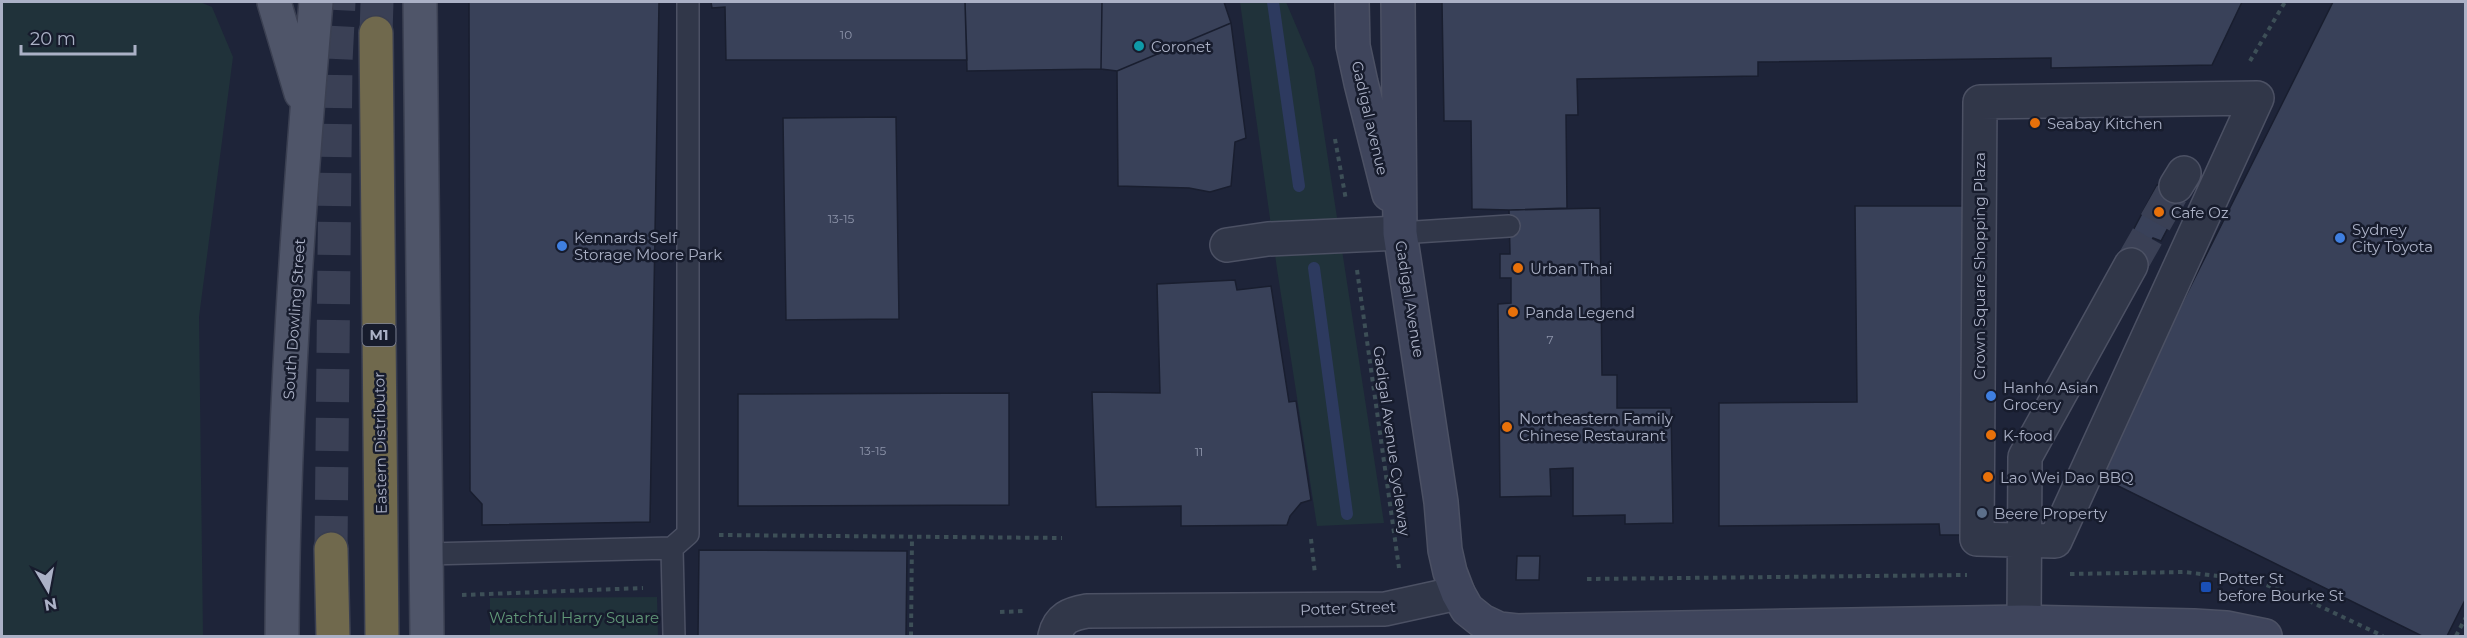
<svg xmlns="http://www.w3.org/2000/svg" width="2467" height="638" viewBox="0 0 2467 638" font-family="Montserrat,sans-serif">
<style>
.green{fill:#20323a}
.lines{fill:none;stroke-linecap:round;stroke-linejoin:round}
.stream{stroke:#2d3a5f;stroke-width:12}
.building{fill:#394159;stroke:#191e2f;stroke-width:1.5}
.street-tunnel{stroke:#3a4055;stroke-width:33;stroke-dasharray:33 16;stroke-linecap:butt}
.highway-tunnel{stroke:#3a4055;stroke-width:33;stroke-dasharray:33 16;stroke-linecap:butt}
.lane-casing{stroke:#4c5164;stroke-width:24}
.street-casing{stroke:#4c5164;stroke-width:36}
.secondary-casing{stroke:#4c5164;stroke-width:36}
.primary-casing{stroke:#3b4052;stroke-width:36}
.highway-casing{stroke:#393e50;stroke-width:36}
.path{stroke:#3d4f57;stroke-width:4;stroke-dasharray:4.5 4.5;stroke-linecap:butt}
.lane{stroke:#313749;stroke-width:21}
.street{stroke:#313749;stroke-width:33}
.secondary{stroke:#3f455c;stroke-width:33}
.primary{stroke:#4f5569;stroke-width:33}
.highway{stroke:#70694d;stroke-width:33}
.culture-dot{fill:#0f9aa8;stroke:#171c2d;stroke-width:2}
.food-dot{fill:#e8710a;stroke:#171c2d;stroke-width:2}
.shop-dot{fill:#3f7fe0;stroke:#171c2d;stroke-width:2}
.service-dot{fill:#5c6f8a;stroke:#171c2d;stroke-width:2}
.transit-dot{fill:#1a4fb4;stroke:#171c2d;stroke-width:2}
.labels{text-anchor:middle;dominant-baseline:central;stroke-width:5;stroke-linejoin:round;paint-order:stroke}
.number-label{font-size:12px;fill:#8e95ab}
.shield{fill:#171c2d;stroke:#7f8498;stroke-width:1.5}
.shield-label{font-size:14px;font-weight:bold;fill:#abb1c6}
.poi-label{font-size:15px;fill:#abb1c6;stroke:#171c2d;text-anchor:start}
.street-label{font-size:15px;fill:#abb1c6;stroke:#171c2d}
.park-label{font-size:15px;fill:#619878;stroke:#171c2d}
</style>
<rect width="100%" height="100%" fill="#1e2439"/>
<path class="green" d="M16,2H200L212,7L233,57L199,317L203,636H2V3Z
M1240,2H1286L1314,68L1384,523L1317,526L1277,269Z
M657,597L658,636H490V598Z"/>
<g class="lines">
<path class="stream" d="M1273,2L1299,186
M1314,268L1347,514"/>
</g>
<path class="building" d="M469,2H659L650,522L482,525V504L470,491Z
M711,2H965L967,60H726L725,7L712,8Z
M965,2H1102L1101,69L967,71Z
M1102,2H1224L1231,23L1117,71L1101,69Z
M1442,2H2242L2212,65L2051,68V58L1758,62V76L1577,79L1578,115H1566L1567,208L1509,210L1472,209L1471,121H1444Z
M2333,2H2466V598L2447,636H2422L2096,475Z
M1231,23L1246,138L1235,142L1231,186L1210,192L1189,188L1118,186L1117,71Z
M896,117L899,319L786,320L783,118Z
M2157,185L2190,186L2161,241L2153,238L2137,268L2118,259Z
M1855,206H1973L1976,535H1940L1939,524L1719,526V403L1857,402Z
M1600,208L1602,375H1617V408H1671L1673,523L1625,524V515L1573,516V468L1550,469L1551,496L1500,497L1498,304L1511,303V278H1500V254H1510L1509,210Z
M1235,280L1237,290L1271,286L1289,402L1296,401L1311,500L1301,503L1290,516L1287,525L1181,526V506L1096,507L1092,392L1160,393L1157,284Z
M1009,393V505L738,506V394Z
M699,550L907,551L906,636H698Z
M1517,556H1540L1539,580H1516Z"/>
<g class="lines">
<path class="street-tunnel" d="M2131,265L2176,186"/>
<path class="highway-tunnel" d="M376,33L377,2
M331,549L336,62L339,2"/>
<g class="lane-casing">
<path id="lane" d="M1400,233L1509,226
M427,554L672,548
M674,636L672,548L688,534V2"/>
</g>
<g class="street-casing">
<path id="street" d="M2257,98L2055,541L1977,539L1980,102Z
M2176,186L2184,173
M1227,245L1268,239L1400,233
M2024,622L2025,457L2131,265
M1055,636C1059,618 1070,614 1087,611L1385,609L1458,593"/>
</g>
<g class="secondary-casing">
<path id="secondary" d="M1352,2L1353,46L1361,83L1389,194
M1398,2L1400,233L1441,502L1445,550L1450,572L1458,593L1467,609L1482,621L1499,629L1517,631L2024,622L2194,626L2226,628L2265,636"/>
</g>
<g class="primary-casing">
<path id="primary" d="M274,2L301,93
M420,2L427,636
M282,636C283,425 298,212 316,2"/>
</g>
<g class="highway-casing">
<path id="highway" d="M376,33L382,636
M331,549L333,636"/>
</g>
<path class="path" d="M2250,61L2285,2
M1335,139L1346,200
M1357,270L1399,568
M719,535L1062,538
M1311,539L1315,574
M2070,574L2184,572L2253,580L2311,602L2383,636
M1587,579L1967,575
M462,595L643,588
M1000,612L1025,611
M911,636L912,537
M2456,636L2466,617"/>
<use href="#lane" class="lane"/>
<use href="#street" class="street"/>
<use href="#secondary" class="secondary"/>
<use href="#primary" class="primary"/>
<use href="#highway" class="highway"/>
</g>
<circle class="culture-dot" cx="1139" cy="46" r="6"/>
<g class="food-dot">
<circle cx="2035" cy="123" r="6"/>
<circle cx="2159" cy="212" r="6"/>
<circle cx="1518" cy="268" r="6"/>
<circle cx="1513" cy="312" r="6"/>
<circle cx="1507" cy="427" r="6"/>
<circle cx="1991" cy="435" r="6"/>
<circle cx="1988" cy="477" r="6"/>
</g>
<g class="shop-dot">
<circle cx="2340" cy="238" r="6"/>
<circle cx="562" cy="246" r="6"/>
<circle cx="1991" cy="396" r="6"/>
</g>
<circle class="service-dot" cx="1982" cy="513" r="6"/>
<rect class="transit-dot" x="2200" y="581" width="12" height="12" rx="3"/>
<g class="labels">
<g class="number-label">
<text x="846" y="34">10</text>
<text x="841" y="218">13-15</text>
<text x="1550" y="339">7</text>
<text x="873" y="450">13-15</text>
<text x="1199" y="451">11</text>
</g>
<rect class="shield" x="362.5" y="324" width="33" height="22" rx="4.5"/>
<g class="shield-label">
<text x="379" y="335">M1</text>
</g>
<g class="poi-label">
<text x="1151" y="46">Coronet</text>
<text x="2047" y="123">Seabay Kitchen</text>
<text x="2171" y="212">Cafe Oz</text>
<text x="2352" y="229">Sydney<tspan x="2352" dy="17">City Toyota</tspan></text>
<text x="574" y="237">Kennards Self<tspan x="574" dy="17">Storage Moore Park</tspan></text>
<text x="1530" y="268">Urban Thai</text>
<text x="1525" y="312">Panda Legend</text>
<text x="2003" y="387">Hanho Asian<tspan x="2003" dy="17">Grocery</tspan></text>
<text x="1519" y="418">Northeastern Family<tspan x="1519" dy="17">Chinese Restaurant</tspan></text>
<text x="2003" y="435">K-food</text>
<text x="2000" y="477">Lao Wei Dao BBQ</text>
<text x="1994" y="513">Beere Property</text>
<text x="2218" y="578">Potter St<tspan x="2218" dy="17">before Bourke St</tspan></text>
</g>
<g class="street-label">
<text transform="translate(1370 118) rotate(77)">Gadigal avenue</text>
<text transform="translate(1979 266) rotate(-90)">Crown Square Shopping Plaza</text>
<text transform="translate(1410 299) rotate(81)">Gadigal Avenue</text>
<text transform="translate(294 319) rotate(-86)">South Dowling Street</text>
<text transform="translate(1392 441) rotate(82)">Gadigal Avenue Cycleway</text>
<text transform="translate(380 443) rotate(-91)">Eastern Distributor</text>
<text transform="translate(1348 608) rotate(-2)">Potter Street</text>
</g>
<g class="park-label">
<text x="574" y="617">Watchful Harry Square</text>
</g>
</g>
<rect width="2467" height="638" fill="none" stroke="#abb1c6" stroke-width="6"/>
<g transform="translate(48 590) rotate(170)" stroke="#171c2d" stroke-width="4.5" paint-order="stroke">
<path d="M0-4.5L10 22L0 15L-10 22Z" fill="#abb1c6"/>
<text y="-9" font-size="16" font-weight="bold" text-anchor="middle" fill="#abb1c6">N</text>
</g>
<path d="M21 45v9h114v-9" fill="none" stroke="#abb1c6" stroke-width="3"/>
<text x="30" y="45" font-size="18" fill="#abb1c6" stroke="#171c2d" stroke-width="4.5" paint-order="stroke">20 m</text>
</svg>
